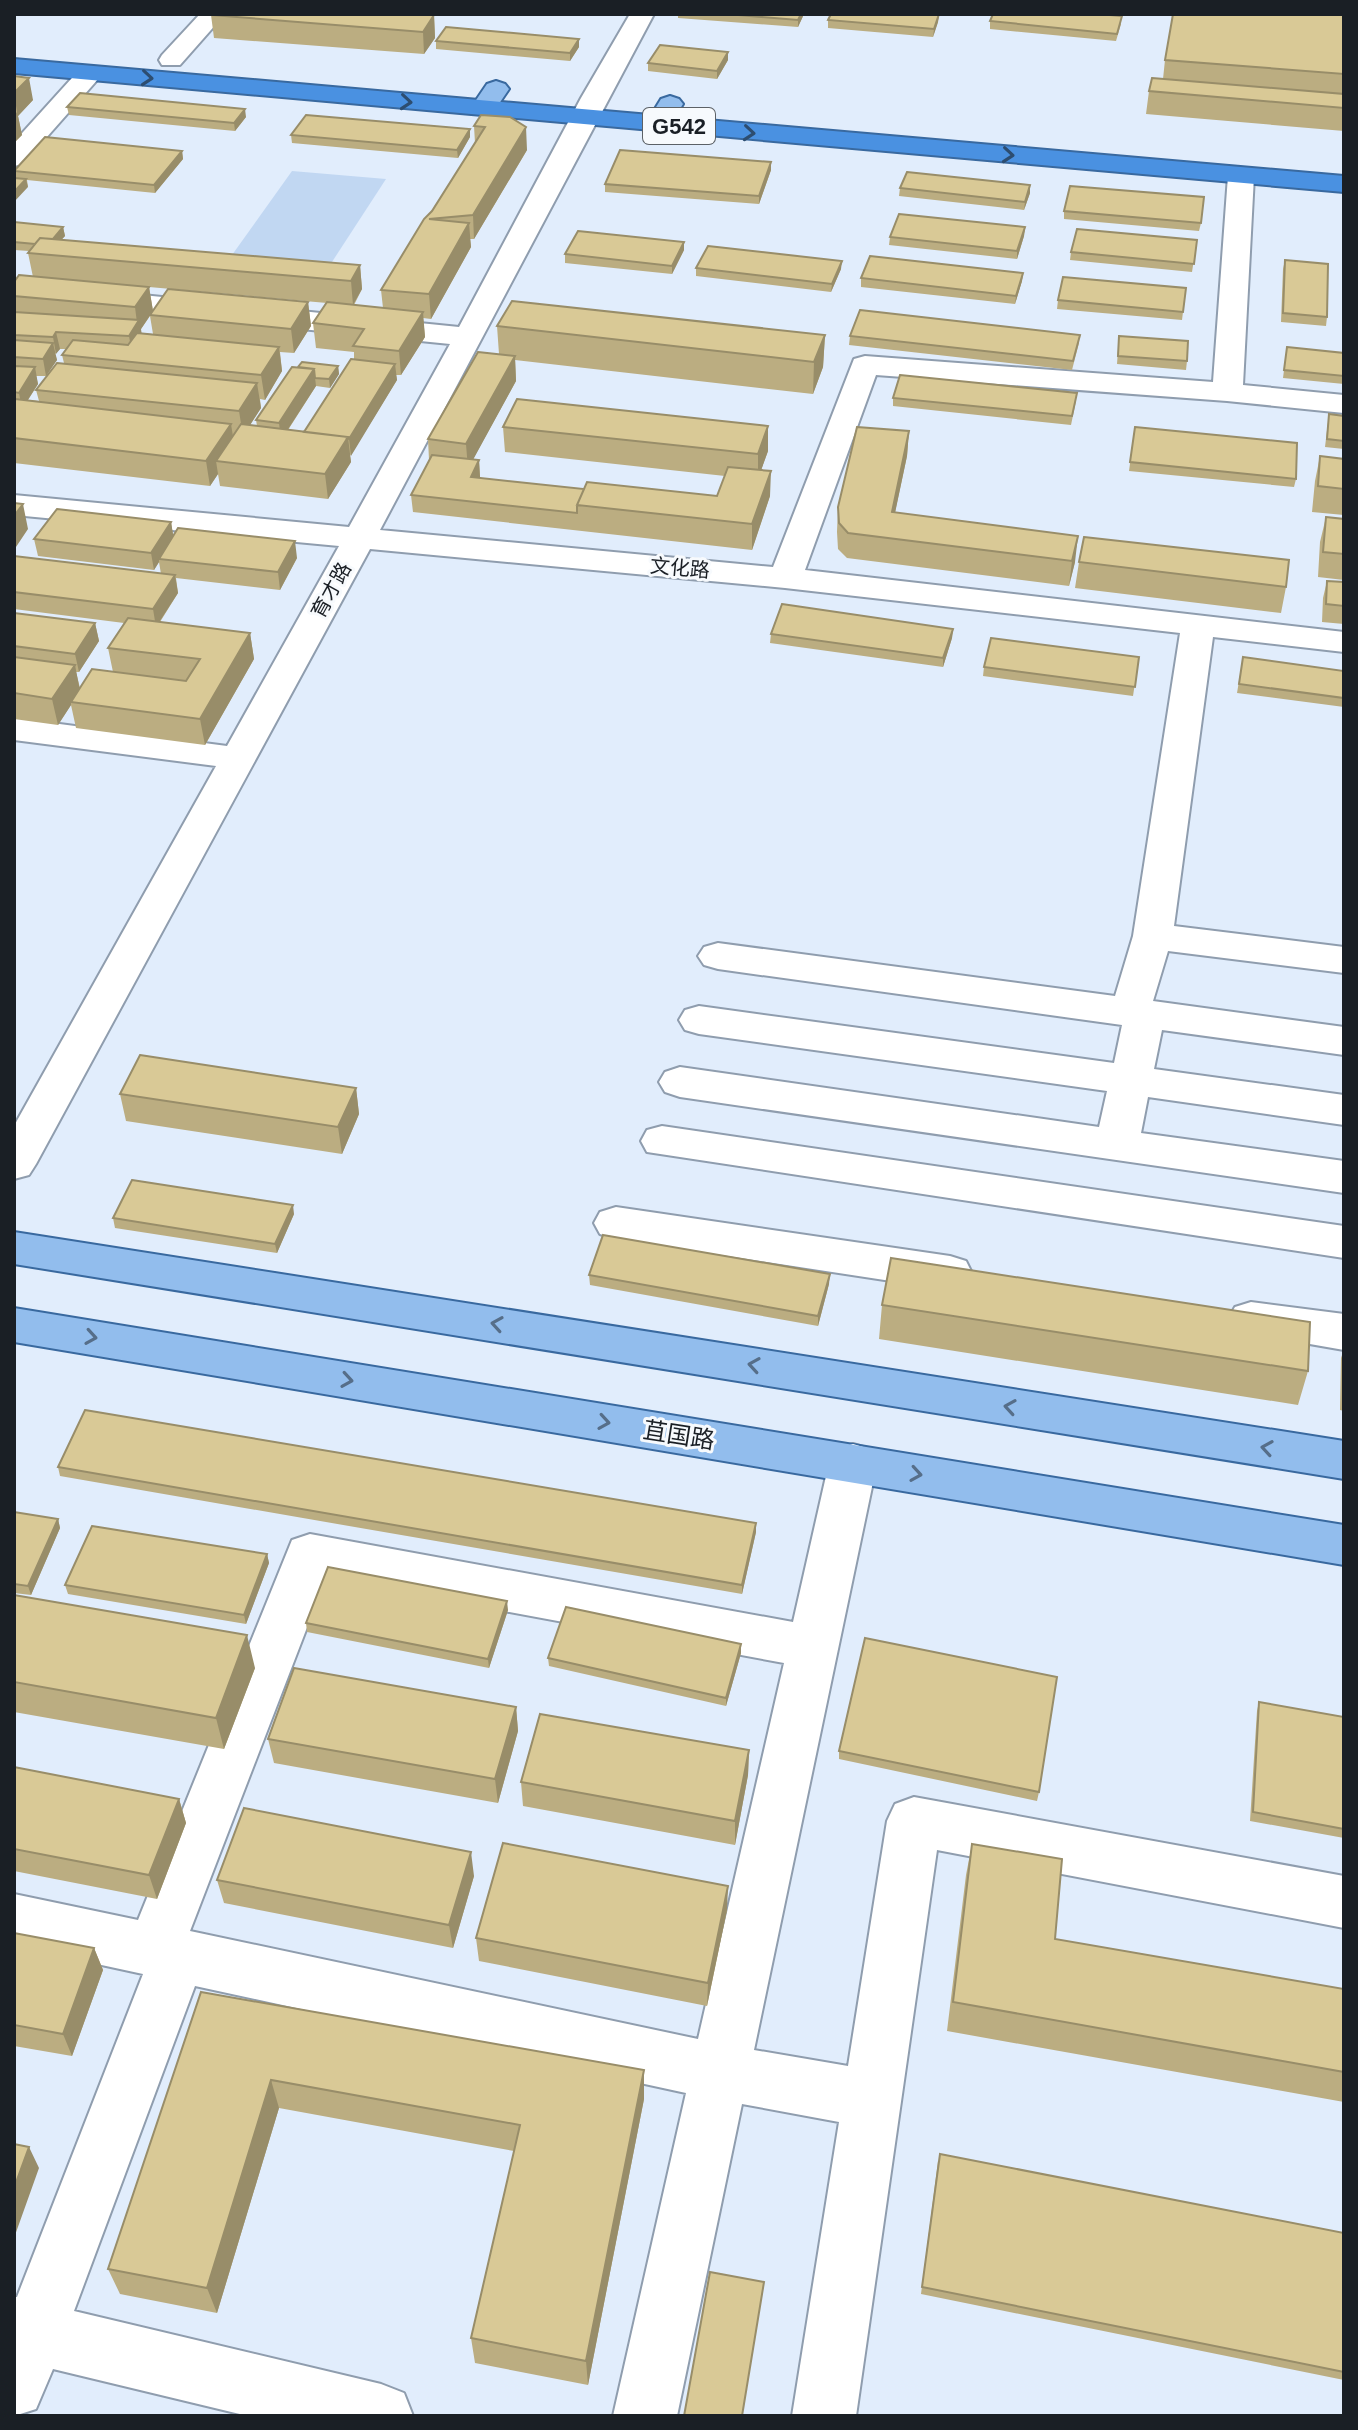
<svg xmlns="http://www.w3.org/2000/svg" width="1358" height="2430" viewBox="0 0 1358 2430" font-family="Helvetica,'Noto Sans SC',sans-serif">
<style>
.green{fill:#c1d7f2}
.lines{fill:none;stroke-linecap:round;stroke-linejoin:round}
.minor-casing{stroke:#8f9dae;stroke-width:4}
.major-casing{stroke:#39699f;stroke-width:4}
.highway-casing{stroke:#39699f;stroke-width:4}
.minor{fill:#fff;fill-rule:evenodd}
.major{fill:#92bded;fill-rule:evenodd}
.highway{fill:#4a91e1;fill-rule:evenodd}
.wall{fill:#bbad81;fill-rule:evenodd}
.shaded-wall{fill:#988d69}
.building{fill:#d9c996;stroke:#988d69;stroke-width:2}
.oneway{stroke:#2d4d70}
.oneway2{stroke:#566e89}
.labels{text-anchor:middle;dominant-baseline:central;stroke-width:6;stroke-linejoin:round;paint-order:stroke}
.far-street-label{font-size:20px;fill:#1a1f25;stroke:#f7fafd}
.shield{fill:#f7fafd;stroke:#5c6166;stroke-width:2}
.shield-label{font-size:22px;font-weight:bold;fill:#1a1f25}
.street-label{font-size:24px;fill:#1a1f25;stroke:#f7fafd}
</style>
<rect width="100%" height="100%" fill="#e1edfc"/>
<path class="green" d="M292,171L386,179L330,265L232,255Z"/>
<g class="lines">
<g class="minor-casing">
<path id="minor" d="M200,14H225L180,65H162L159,60L162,55Z
M630,14H654L380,530L773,567L854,359L865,356L1213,382L1228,176L1232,170H1250L1254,176L1243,385L1344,395V413L1227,401L876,375L805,570L1344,632V652L1213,637L1174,926L1344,947V973L1168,951L1153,1001L1344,1027V1055L1162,1030L1154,1069L1344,1095V1125L1148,1097L1141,1133L1344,1161V1193L680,1097L665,1092L659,1082L665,1072L680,1067L1099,1127L1107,1091L699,1034L685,1030L679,1020L685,1010L699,1006L1114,1063L1122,1025L718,969L704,965L698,956L704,947L718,943L1115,996L1133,936L1180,633L785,588L370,549L36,1164L29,1175L14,1179V1126L216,766L14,740V718L227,746L339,546L14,515V495L349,527L450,344L14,300V282L459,327L581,98Z
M90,66L99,68L102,73L99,78L23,164L14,166V142L81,68Z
M662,1126L1344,1226V1258L647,1152L641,1141L647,1130Z
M616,1207L950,1256L966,1261L972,1273L966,1285L950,1290L616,1239L600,1234L594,1223L600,1212Z
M1251,1302L1344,1314V1350L1235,1331L1228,1319L1235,1307Z
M853,1444L870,1449L877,1463L754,2050L848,2066L887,1821L895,1804L914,1797L1344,1876V1928L937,1850L856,2416H792L839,2122L742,2104L677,2416H613L686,2093L195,1986L74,2311L381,2384L404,2393L413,2416H248L53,2369L36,2409L14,2416V2297H17L143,1974L14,1946V1894L138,1920L292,1540L310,1534L793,1622L829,1463L836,1449ZM326,1578L784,1663L698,2039L190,1931Z"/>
</g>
<g class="major-casing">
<path id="major" d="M496,81L505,84L509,89L492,114H474L470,109L487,84Z
M670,96L679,99L683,104L667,130H649L645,125L661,99Z
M14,1232L1344,1441V1479L14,1264Z
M14,1308L1344,1525V1565L14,1342Z"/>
</g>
<g class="highway-casing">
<path id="highway" d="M14,59L1344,176V192L14,73Z"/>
</g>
<use href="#minor" class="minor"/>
<use href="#major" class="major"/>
<use href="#highway" class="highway"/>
</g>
<path class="wall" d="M678,14H804L798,27L678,18Z
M939,14L938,22L933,37L828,28V20Z
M1344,14V131L1146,114L1149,91L1163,79L1165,60Z
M211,15H434L435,38L424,54L214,38Z
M990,21L1121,24L1116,41L990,29Z
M579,39V47L570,61L436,49V41Z
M728,52V60L717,79L648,71V63Z
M14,76L33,100L18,116L22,135L14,143Z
M67,107L246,117L235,131L69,115Z
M481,115L527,150L474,239H470L471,247L431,319L423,318L425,337L401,375H396L397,380L350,456L351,462L328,499L220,486L218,474L210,486L14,463V282L33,277L28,253L29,251L14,250V222L63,227L65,236L61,240L360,265L362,289L354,305L383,308L381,290L475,143L474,126ZM149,287L327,303L313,323L316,348L354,352V359L304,432L288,430L316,386L330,388L339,374L338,366L298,367L256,420L257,426L250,425L261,408L260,399L265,400L282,371L280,352L294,353L311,326L308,302L153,311ZM150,316L153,334L141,333V329ZM60,349H66L62,355L64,363L36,390L39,401L28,400L38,384L36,376H46L57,360L55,354Z
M470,129V137L458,158L292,143L291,135Z
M182,151L183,159L155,193L27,180L28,187L16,178L14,171Z
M771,170L759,204L605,192V184Z
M1030,185V193L1024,210L899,196L900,188Z
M1064,211L1201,223L1199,231L1064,219Z
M1025,227L1024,236L1017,259L889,245L890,237Z
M1197,240L1192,272L1070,260L1071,252Z
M684,250L672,274L565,263V254Z
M1285,260L1327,317L1326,326L1281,322L1283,269Z
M696,268L841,269L831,292L696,276Z
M1023,273L1022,281L1015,304L861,287V278Z
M1186,288L1182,320L1057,309L1058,300Z
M497,326L825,335L823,367L813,394L515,360L516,381L473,459L479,460L480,478L584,489L717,496L725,476L505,452L503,427L768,426V451L761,470L770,496L752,550L413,512L411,495L429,460L428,439L499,354Z
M850,336L1079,343L1072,370L849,345Z
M1119,336L1187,361L1186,370L1117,364Z
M1287,347L1344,353V384L1283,378Z
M893,398L1076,401L1071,425L893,406Z
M1329,414L1344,416V449L1325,447Z
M1135,427L1296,479L1294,487L1129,471Z
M909,431L907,456L895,512L1075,562L1069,586L847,558L838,549L837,532L838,507Z
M1320,456L1344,459V515L1312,512L1315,481Z
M1326,517L1344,519V580L1318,577L1320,542Z
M171,522L173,535L297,558L280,590L176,578L178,593L160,622L250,633L254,659L205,745L76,728L71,705L58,725L14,719V613L95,623L99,641L79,672H76L80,688L113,672L108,648L124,623L14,609V556L161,574L159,562L154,570L38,556L34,539Z
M1079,562L1286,587L1281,613L1075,588Z
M1327,581L1344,582V624L1322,622L1323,598Z
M953,629L952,638L943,667L770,643L771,634Z
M1139,657L1133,696L983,676L984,667Z
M1243,657L1344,671V707L1237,693Z
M356,1088L359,1114L342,1154L126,1121L120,1094Z
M294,1214L277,1253L115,1228L113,1218Z
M589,1275L829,1284L818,1326L590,1285Z
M882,1305L1308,1371L1298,1405L879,1339Z
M1344,1349V1411L1340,1410L1341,1358Z
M58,1467L756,1523V1532L742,1594L60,1476Z
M14,1512L58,1519L60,1528L31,1595L14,1593Z
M267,1554L269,1563L246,1624L68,1594L65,1585Z
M14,1595L255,1668L224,1749L14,1712Z
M508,1610L489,1668L307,1632L306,1623Z
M741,1644V1653L726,1706L549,1666L548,1658Z
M1259,1702L1344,1717V1838L1250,1821L1257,1711Z
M516,1707L518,1731L498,1803L274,1763L268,1739Z
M749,1750L748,1775L735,1845L523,1806L521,1782Z
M839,1751L1039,1792L1037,1801L839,1759Z
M14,1767L179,1799L186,1823L157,1899L14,1871Z
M972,1844L1055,1939L1344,1989V2102L947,2031L966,1875Z
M474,1876L453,1948L224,1903L217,1880Z
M727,1910L707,2006L479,1961L476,1938Z
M14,1933L94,1948L103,1970L72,2056L14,2046Z
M201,1992L644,2070V2099L588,2385L475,2363L471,2338L514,2151L279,2108L217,2313L120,2294L108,2269Z
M938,2161L1344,2233V2380L921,2294Z"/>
<path class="shaded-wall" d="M801,14H804L798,27V20Z
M939,14L938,22L933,37L934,29Z
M434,15L435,38L424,54L423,32Z
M579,39V47L570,61V53Z
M728,52V60L717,79V71Z
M29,78L33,100L18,116L22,135L14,143V116L17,112L14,93Z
M245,109L246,117L235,131L234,123Z
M526,127L527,150L474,239L473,215Z
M470,129V137L458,158L457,150Z
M182,151L183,159L155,193L154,185Z
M771,162V170L759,204V196Z
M26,179L28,187L14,202V192Z
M1030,185V193L1024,210L1025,202Z
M469,223L471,247L431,319L429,294Z
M63,227L65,236L48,254L47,245Z
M1025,227L1024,236L1017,259V251Z
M684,242V250L672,274V266Z
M842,261L841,269L831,292L832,284Z
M360,265L362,289L353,305L351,281Z
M1023,273L1022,281L1015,304L1016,296Z
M149,287L153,311L141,329L142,336L132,353L129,336L137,323L135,307Z
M308,302L311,326L294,353L291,329Z
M423,312L425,337L401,375L399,351Z
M56,332L60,349L56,354L53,337Z
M825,335L823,367L813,394L814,362Z
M53,343L57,360L46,376L43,359Z
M279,347L282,371L265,400L261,375Z
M515,356L516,381L468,469L466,444Z
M395,364L397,380L351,456L349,439Z
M338,366L339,374L330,388L329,379Z
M35,367L38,384L22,409L19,393Z
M314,369L316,386L281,440L279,423Z
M257,383L261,408L243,436L239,411Z
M231,424L235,449L216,461L218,474L210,486L206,461Z
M768,426V451L758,479V454Z
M909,431L907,456L890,537L892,512Z
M348,437L351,462L328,499L325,474Z
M479,460L480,477L472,494L471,477Z
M771,471L770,496L752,550V524Z
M23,504L28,529L14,550V516Z
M171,522L174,540L159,559V562L154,570L151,553Z
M1078,536L1075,562L1069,586L1072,561Z
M295,541L297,558L280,590L278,572Z
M175,575L178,593L156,627L153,609Z
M95,623L99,641L79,672L75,654Z
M953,629L952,638L943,667V658Z
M250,633L254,659L205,745L200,719Z
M75,665L80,691L71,702V705L58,725L52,699Z
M356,1088L359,1114L342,1154L338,1127Z
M293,1205L294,1214L277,1253L275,1244Z
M830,1274L829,1284L818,1326V1316Z
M58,1519L60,1528L31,1595L28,1586Z
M756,1523V1532L742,1594V1585Z
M267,1554L269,1563L246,1624L244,1615Z
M507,1601L508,1610L489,1668L488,1659Z
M247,1635L255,1668L224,1749L216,1718Z
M741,1644V1653L726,1706V1698Z
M516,1707L518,1731L498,1803L495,1779Z
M749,1750L748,1775L735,1845V1821Z
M179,1799L186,1823L157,1899L149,1875Z
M471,1852L474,1876L453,1948L449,1925Z
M728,1886L727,1910L707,2006L708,1983Z
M94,1948L103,1970L72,2056L63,2034Z
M644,2070V2099L588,2385L586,2361Z
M271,2080L279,2108L217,2313L207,2288Z
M29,2147L39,2168L14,2238V2188Z"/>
<path class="building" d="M212,14H415L434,15L423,32L211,15Z
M727,14H801L798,20Z
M831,14H939L934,29L828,20Z
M993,14H1097L1122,16L1117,34L990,21Z
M1173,14H1344V74L1165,60Z
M446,27L579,39L570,53L436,41Z
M660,45L728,52L717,71L648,63Z
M14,76L29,78L14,93Z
M1152,78L1344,94V108L1149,91Z
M80,93L245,109L234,123L67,107Z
M306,115L470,129L457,150L291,135Z
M481,115L510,117L526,127L473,215L429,219L469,223L429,294L381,290L424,219L432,211L485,127L474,126Z
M45,137L182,151L154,185L14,171Z
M620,150L771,162L759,196L605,184Z
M907,172L1030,185L1025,202L900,188Z
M14,178L26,179L14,192Z
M1070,186L1204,197L1201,223L1064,211Z
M899,214L1025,227L1017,251L890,237Z
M14,222L63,227L53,239L40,238L35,244L14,242Z
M1077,229L1197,240L1194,264L1071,252Z
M578,231L684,242L672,266L565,254Z
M40,238L360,265L351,281L28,253Z
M708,246L842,261L832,284L696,268Z
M870,256L1023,273L1016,296L861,278Z
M1285,260L1328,264L1327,317L1283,313Z
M19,275L149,287L135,307L14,296V282Z
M1063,277L1186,288L1183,312L1058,300Z
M168,289L308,302L291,329L150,315Z
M512,301L825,335L814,362L497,326Z
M327,302L423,312L399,351L353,346L364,329L313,323Z
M860,310L1080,335L1073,361L850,336Z
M14,312L139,320L129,336L56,332L53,337L14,335Z
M137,333L279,347L261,375L62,355L73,340L128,345Z
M1119,336L1188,341L1187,361L1118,356Z
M14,340L53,343L43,359L14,357Z
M1287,347L1344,353V376L1284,370Z
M478,352L515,356L466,444L428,439Z
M351,359L395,364L349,439L347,438L348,437L304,432Z
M302,362L338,366L329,379L315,378L314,369L298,367Z
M57,363L257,383L239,411L36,390Z
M14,366L35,367L19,393L14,392Z
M292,367L314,369L279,423L256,420Z
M900,375L1077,393L1072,416L893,398Z
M15,399L231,424L206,461L14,438Z
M517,399L768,426L758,454L503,427Z
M1329,414L1344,416V441L1327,439Z
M241,424L348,437L325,474L216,461Z
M857,427L909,431L892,512L1078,536L1072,561L848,533L839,523L838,507Z
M1135,427L1297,443L1296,479L1130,462Z
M432,455L479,460L471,477L584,489L577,505V513L411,495Z
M1320,456L1344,459V489L1318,486Z
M728,467L771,471L752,524L577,505L587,482L717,496Z
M14,503L23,504L14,516Z
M57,509L171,522L151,553L34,539Z
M1326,517L1344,519V554L1323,552Z
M178,528L295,541L278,572L159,559Z
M1084,537L1289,560L1286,587L1079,562Z
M14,556L175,575L153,609L14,592Z
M1327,581L1344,582V606L1326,604Z
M782,604L953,629L943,658L771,634Z
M14,613L95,623L75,654L14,646Z
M128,618L250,633L200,719L71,702L92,669L186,681L200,659L108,648Z
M991,638L1139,657L1135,687L984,667Z
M14,657L75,665L52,699L14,693Z
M1243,657L1344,671V698L1239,684Z
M140,1055L356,1088L338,1127L120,1094Z
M132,1180L293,1205L275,1244L113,1218Z
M603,1235L830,1274L818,1316L589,1275Z
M891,1258L1310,1322L1308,1371L882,1305Z
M85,1410L756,1523L742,1585L58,1467Z
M14,1512L58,1519L28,1586L14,1584Z
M92,1526L267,1554L244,1615L65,1585Z
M328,1567L507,1601L488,1659L306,1623Z
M14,1595L247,1635L216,1718L14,1682Z
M566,1607L741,1644L726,1698L548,1658Z
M865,1638L1057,1677L1039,1792L839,1751Z
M294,1668L516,1707L495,1779L268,1739Z
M1259,1702L1344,1717V1829L1253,1812Z
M540,1714L749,1750L735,1821L521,1782Z
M14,1767L179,1799L149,1875L14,1849Z
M244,1808L471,1852L449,1925L217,1880Z
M503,1843L728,1886L708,1983L476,1938Z
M972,1844L1062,1859L1055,1939L1344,1989V2072L953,2002Z
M14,1933L94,1948L63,2034L14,2025Z
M201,1992L644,2070L586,2361L471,2338L520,2125L271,2080L207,2288L108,2269Z
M14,2144L29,2147L14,2188Z
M940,2154L1344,2233V2372L922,2287Z
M710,2272L764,2282L742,2416H684Z"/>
<defs><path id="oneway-chevron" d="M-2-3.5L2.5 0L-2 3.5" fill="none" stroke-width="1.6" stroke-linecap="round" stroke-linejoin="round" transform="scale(2)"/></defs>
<g class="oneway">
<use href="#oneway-chevron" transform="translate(147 78) rotate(5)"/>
<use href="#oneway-chevron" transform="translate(406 102) rotate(5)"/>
<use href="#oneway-chevron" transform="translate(749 133) rotate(5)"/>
<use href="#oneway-chevron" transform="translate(1008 155) rotate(5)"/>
</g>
<g class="oneway2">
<use href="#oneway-chevron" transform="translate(497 1324) rotate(-171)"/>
<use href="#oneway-chevron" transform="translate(91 1337) rotate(9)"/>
<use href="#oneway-chevron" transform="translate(754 1365) rotate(-171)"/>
<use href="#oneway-chevron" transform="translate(347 1380) rotate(9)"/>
<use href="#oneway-chevron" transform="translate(1010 1407) rotate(-171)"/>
<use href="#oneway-chevron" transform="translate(604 1422) rotate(9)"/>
<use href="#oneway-chevron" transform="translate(1267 1448) rotate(-171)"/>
<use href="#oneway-chevron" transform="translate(916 1474) rotate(9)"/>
</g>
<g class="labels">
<g class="far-street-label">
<text transform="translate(680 568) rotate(5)">文化路</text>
<text transform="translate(331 590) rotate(-61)">育才路</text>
</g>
<rect class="shield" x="643" y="108" width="72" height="36" rx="6"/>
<g class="shield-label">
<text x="679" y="126">G542</text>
</g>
<g class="street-label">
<text transform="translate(679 1435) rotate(9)">苴国路</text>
</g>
</g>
<rect width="1358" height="2430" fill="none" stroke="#1a1f25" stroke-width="32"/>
</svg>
